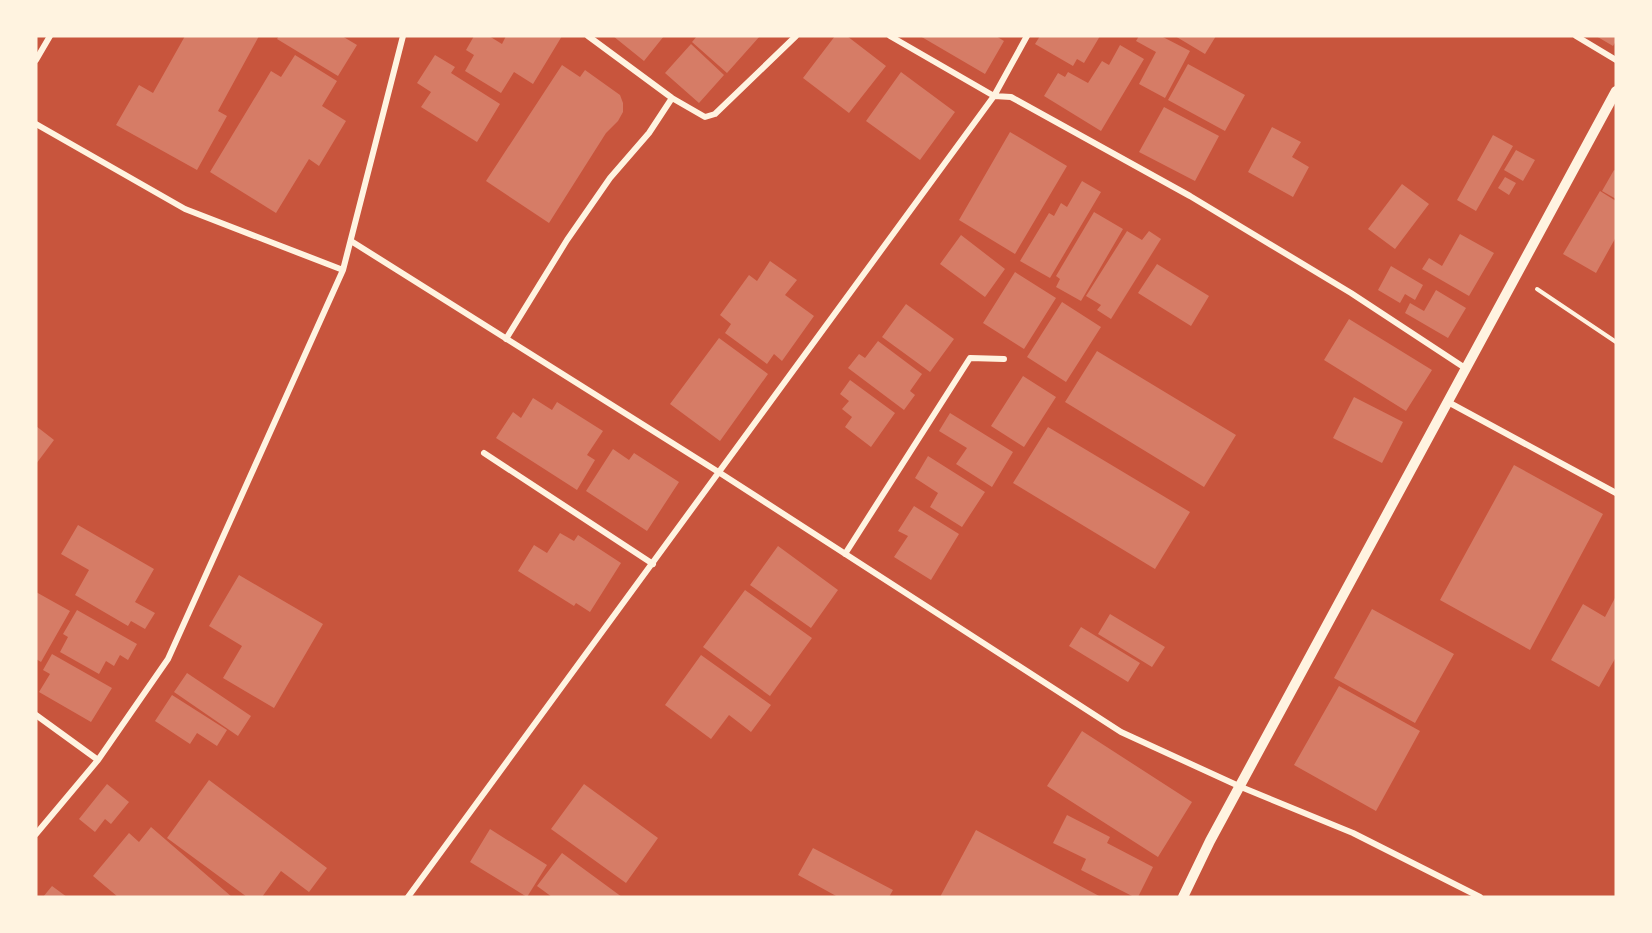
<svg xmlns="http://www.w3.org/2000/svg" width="1652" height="933" viewBox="0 0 1652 933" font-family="'DejaVu Sans',sans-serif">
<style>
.building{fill:#d67c66}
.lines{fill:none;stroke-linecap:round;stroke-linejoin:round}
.path{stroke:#fff3e0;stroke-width:4}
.minor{stroke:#fff3e0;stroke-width:6}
.tertiary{stroke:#fff3e0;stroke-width:10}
</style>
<rect width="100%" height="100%" fill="#c8553d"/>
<path class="building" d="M185,36H259L218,111L227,116L197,170L116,125L139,85L153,93Z
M279,36H342L357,45L338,76L277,39Z
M474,36H489L502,44L506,36H562L533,84L514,72L501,93L465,71L474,55L466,50Z
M613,36H664L644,61Z
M697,36H760L727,73L692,42Z
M835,36H847L886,66L849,113L803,78Z
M920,36H996L1004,41L985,74Z
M1040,36H1100L1084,63L1077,59L1073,66L1035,44Z
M1139,36H1161L1190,51L1165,98L1139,84L1156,52L1136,41Z
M1175,36H1216L1205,54Z
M1596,36H1616V41L1613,46Z
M691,44L724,75L699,103L665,73Z
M1120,45L1144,59L1101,131L1044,96L1058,73L1065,77L1068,72L1088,83L1102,61L1109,65Z
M295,55L337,81L322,106L346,121L319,166L309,159L276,213L210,172L271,71L281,77Z
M435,55L455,67L451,73L500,104L477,142L421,107L431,92L417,83Z
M1188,64L1245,95L1225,131L1168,100Z
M562,65L580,77L585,70L620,95L623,103V112L618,121L606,133L549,223L486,181Z
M901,72L955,112L920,160L866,121Z
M1164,107L1219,136L1195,181L1139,152Z
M1272,127L1301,142L1292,157L1309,167L1293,197L1248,172Z
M1010,132L1067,166L1015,254L959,220Z
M1493,135L1513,146L1476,211L1457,200Z
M1516,150L1535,160L1523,181L1504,170Z
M1614,170L1616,171V199L1602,191Z
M1505,177L1516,183L1509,195L1498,188Z
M1082,181L1101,192L1050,278L1020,261L1049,213L1054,216L1061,203L1067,207Z
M1402,184L1429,204L1395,249L1368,229Z
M1600,191L1616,201V237L1596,273L1563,254Z
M1094,212L1123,229L1081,301L1056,287L1060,279L1056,276Z
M1127,231L1142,240L1149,231L1161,239L1111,319L1097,310L1101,305L1086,296Z
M1460,234L1494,253L1469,296L1422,269L1429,258L1442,266Z
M961,235L1005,269L985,297L940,264Z
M770,261L797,280L785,295L814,316L782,361L774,354L767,364L725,333L731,324L720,315L749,275L757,281Z
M1157,264L1209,296L1191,326L1138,293Z
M1391,266L1423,285L1415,300L1405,294L1400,303L1378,290Z
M1015,272L1056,298L1024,349L983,323Z
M1436,290L1466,308L1448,338L1405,313L1410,303L1424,311Z
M1062,302L1101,327L1066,382L1027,357Z
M906,304L954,339L930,372L882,337Z
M1349,319L1432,370L1406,411L1324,360Z
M719,338L768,374L720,441L670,404Z
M878,341L922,374L910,391L915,395L904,410L848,368L859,354L865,358Z
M1097,351L1236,435L1204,487L1065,402Z
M1023,376L1056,397L1024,447L991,426Z
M850,380L895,413L871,447L845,427L852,417L842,409L849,401L840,394Z
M1354,397L1403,422L1382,463L1333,438Z
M533,398L552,410L557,402L603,431L587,455L595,460L577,490L496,438L513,412L521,418Z
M950,413L1013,452L992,487L956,464L967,448L939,431Z
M36,426L54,440L36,464Z
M1048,427L1190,512L1155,569L1013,483Z
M613,449L629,460L634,453L679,482L647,531L586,491Z
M928,456L985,492L962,527L930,507L938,493L915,478Z
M1514,465L1603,514L1530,650L1440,600Z
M914,506L959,534L931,580L894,557L908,536L898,531Z
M78,525L154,569L135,602L155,613L145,629L131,621L128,626L75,595L89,570L61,554Z
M560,533L574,541L578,535L621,563L590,612L576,603L574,606L518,571L534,545L547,553Z
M778,546L838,590L811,628L750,585Z
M239,575L323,624L274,708L223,678L242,646L209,626Z
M745,590L812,638L770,696L703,647Z
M36,592L70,611L41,662L36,659Z
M1616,596V657L1599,687L1551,660L1583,604L1605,617Z
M1372,609L1454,654L1415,723L1334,678Z
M77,610L137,644L128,660L120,655L114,666L106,661L99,674L60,652L68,637L63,634Z
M1110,614L1165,647L1152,667L1098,634Z
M1081,627L1140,663L1128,682L1069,646Z
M52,654L112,688L91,722L39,692L50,674L43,670Z
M701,655L771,705L751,732L729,715L711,739L665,705Z
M187,673L251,716L238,736L174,692Z
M1339,686L1420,731L1376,811L1294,765Z
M172,695L227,730L217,746L197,733L190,744L155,721Z
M1082,731L1192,802L1158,857L1047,786Z
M209,780L327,868L309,892L281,871L262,897H247L167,838Z
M107,784L129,802L111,824L105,819L95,832L79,819Z
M584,784L658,838L626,883L551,829Z
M1067,815L1110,837L1107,843L1153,867L1138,897H1134L1081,870L1086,859L1053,843Z
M151,827L232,897H118L93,876L129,833L139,842Z
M490,829L547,865L527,897L470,862Z
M976,830L1101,897H940Z
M813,848L893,890L889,897H838L798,875Z
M562,853L622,897H552L537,886Z
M52,886L67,897H43Z"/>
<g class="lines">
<path class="path" d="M1537,289L1616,342"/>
<path class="minor" d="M588,36L672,98L705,117L715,114L796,36
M890,36L994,96L1011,97L1190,196L1351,293L1465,368
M1576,36L1616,60
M36,60L50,36
M36,124L185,209L343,270
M351,241L720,473L1121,732L1241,787L1353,833L1480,897
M506,339L567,240L610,178L649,133L672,98
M1448,402L1616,493
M484,453L653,564
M845,554L970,358L1004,359
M36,715L98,760
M36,834L98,760L168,659L343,270L403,36
M408,897L994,96L1027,36"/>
<path class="tertiary" d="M1183,897L1210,841L1616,91"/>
</g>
<rect width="1652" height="933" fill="none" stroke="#fff3e0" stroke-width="75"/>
</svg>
